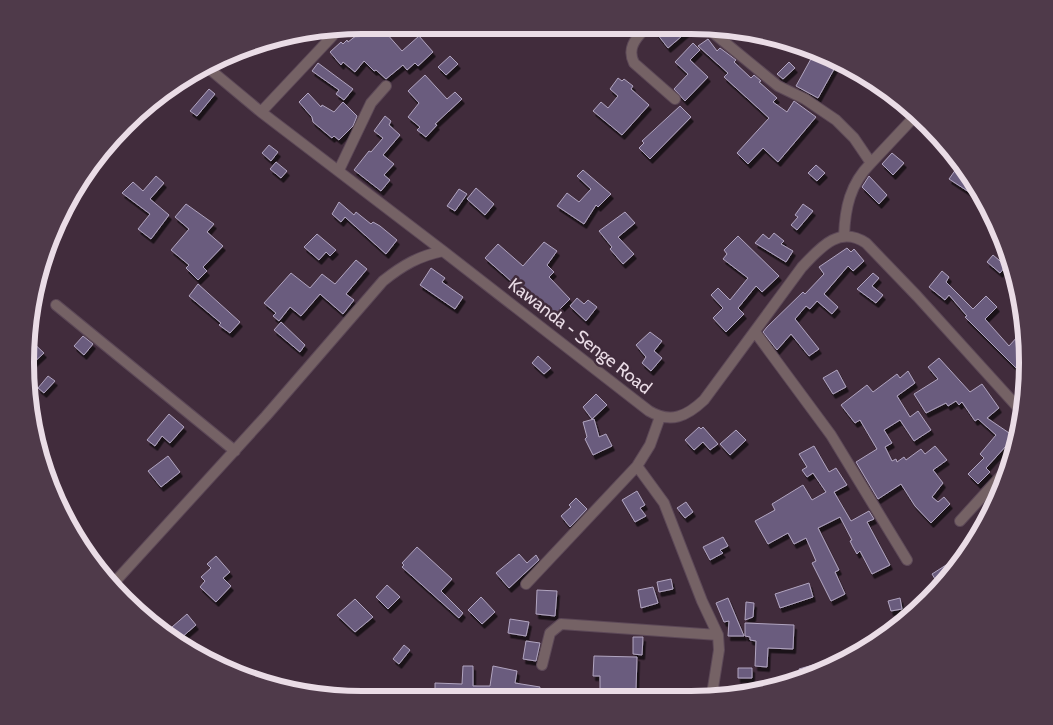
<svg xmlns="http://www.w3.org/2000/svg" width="1053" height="725" viewBox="0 0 1053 725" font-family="Cabin,sans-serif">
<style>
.building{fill:#6b5c7e;stroke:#b1a5c0;filter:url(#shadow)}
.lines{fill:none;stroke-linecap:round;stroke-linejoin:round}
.minor-casing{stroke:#5c4857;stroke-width:12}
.minor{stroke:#756265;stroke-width:10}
.labels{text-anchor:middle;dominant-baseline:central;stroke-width:5;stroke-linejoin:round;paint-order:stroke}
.street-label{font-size:18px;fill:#eadce6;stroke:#412c3c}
.rim{fill:none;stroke:#eadce6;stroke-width:6}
</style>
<defs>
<filter id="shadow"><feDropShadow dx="2.5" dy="4.5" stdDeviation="0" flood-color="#0009"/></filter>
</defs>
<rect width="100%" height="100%" fill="#412c3c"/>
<path class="building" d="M370,25H379L402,51L419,36L433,52L418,66L415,63L407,70L403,65L386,79L376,70L374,71L364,61L355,72L343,62L341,65L330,52L341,42L343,44L347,40L348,42Z
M654,30H689L668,48Z
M708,39L717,51L720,48L736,60L734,62L751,78L754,75L761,81L759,82L777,98L773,102L787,112L794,101L816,117L778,162L763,148L748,164L737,153L769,118L724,77L728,73L698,46Z
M693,43L700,50L690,60L708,77L685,101L674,89L688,74L675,62Z
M816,54L838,62L818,98L796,86L812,57Z
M450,56L458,64L446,75L438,67Z
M789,62L795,68L783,79L777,74Z
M318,63L353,89L344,100L336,94L339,90L312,71Z
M425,75L447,99L455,92L462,99L435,124L437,125L426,137L417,130L420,127L408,117L419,103L408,91Z
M618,78L622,81L624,79L633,86L631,89L649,105L622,135L593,111L601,102L608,108L618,96L610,89Z
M209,89L215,94L197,116L190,111Z
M308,93L321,107L322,105L334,112L343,102L357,116L353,126L339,140L334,136L332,138L313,122L312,117L299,102Z
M680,106L691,117L650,159L639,148L644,143L642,141Z
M385,116L391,121L389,125L400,135L383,155L394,164L384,175L390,180L381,191L354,170L369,151L371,152L383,138L374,131Z
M929,123L945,143L944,144L923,131Z
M269,145L278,152L271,161L262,153Z
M892,153L904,163L893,175L882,164Z
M276,162L287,171L281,178L270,169Z
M961,162L977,186L972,194L949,179Z
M816,165L825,173L817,181L808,173Z
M583,170L611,194L598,207L596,205L584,224L557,206L567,193L579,202L591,189L577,176Z
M156,176L164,183L150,199L169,215L151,239L138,229L150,214L122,193L133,182L143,191Z
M869,176L887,195L879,204L862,187Z
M476,188L494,204L485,215L467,199Z
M459,189L467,194L455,211L447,206Z
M339,202L354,215L356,212L371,224L373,222L380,226L397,240L386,254L345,217L341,222L332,214Z
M186,204L214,224L207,232L223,246L203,267L207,271L198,280L186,268L189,265L171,250L189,229L175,217Z
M803,204L813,211L797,230L791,225L798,217L795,215Z
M625,212L635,223L618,237L634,254L623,264L610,249L612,247L599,231Z
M774,233L784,241L781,244L793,251L786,262L755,243L763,234L769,239Z
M317,234L336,250L330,256L326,252L319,260L304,247Z
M738,236L779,276L762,292L756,286L738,308L744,314L726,332L713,318L723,308L711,295L718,288L730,300L748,278L723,259L727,254L724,250Z
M544,242L557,251L547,265L554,272L549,277L570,299L553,316L531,294L528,299L519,293L520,291L509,283L511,281L485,258L498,244L523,266Z
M847,248L851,252L854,249L864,261L853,271L848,266L824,294L838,307L832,314L817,301L810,309L806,306L795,319L819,349L809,356L791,334L777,350L763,332L767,327L803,292L805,294L824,274L819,267Z
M993,255L1006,266L1000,273L987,262Z
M356,260L367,269L346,294L354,300L343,314L320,294L301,316L290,307L279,321L273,316L276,313L264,303L291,273L310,288L322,274L335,284Z
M431,268L445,278L442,282L463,297L455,309L420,285Z
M942,271L949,277L946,282L973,309L986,296L997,307L985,319L1009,346L1018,336L1026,343V378L965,317L967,316L949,295L945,300L929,287Z
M873,273L879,278L872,286L883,295L876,303L857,289Z
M198,284L240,322L230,333L219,325L221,323L189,296Z
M577,298L584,304L588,300L597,307L586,321L570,306Z
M281,322L305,345L300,352L274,330Z
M650,332L662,341L654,351L662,358L651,371L642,363L646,357L636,345Z
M83,336L93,344L84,355L74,346Z
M28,338L44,353L29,367V352Z
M538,356L551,368L544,374L532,363Z
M939,358L970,392L982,384L999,408L987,418L1018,439L1012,451L1006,446L986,468L990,472L978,484L968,474L984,458L980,454L996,435L978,419L975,421L962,402L959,405L956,401L948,406L946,403L926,413L914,394L938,379L928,367Z
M837,370L846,387L833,394L823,378Z
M908,371L915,383L897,396L910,417L918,411L931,430L914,441L900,420L884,430L892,443L885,447L892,461L896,459L897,462L904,457L906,460L921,449L925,454L935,446L947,460L933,470L943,483L932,497L938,502L944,497L950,504L931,523L915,506L901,484L878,499L856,462L877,449L860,420L855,423L841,405L867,385L873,392L897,374L900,378Z
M48,376L55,381L44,393L38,388Z
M596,394L607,405L592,419L583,407Z
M169,414L184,427L170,443L162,436L155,446L147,440Z
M594,419L599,437L606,434L612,446L593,455L585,439L587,437L583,422Z
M699,427L701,429L703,427L718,444L710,450L703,442L694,450L685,440Z
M736,430L746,440L730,455L720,444Z
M814,446L829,472L836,468L847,485L834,492L851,521L869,511L874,519L867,522L890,565L872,574L860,551L857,554L853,547L850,541L852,540L840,517L818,528L839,570L835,572L845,594L831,601L812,563L816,561L806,538L794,544L788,533L768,544L755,521L775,510L772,504L803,485L812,500L826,492L813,473L807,477L802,470L807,467L799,454Z
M168,456L180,472L161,487L148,471Z
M637,491L645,505L640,508L646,516L635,522L622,500Z
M576,498L587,509L570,527L561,516L571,507L569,505Z
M686,502L693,512L685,518L677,508Z
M723,537L728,546L720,550L723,553L710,560L703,547Z
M417,547L452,579L441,591L463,613L459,618L402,567L404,565L402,563Z
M968,551L950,575L938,584L932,574Z
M519,554L527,563L536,555L539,560L509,588L496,573Z
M216,556L230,572L223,578L231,586L216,602L200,587L205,581L201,577L211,568L207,564Z
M671,579L673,589L659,592L657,582Z
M809,583L813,597L780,608L775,594Z
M387,585L400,597L388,609L376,597Z
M653,587L658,603L641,608L638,590Z
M537,590L557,591L555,616L536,614Z
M481,597L495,612L482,624L468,610Z
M728,598L738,622L744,636H728L729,621L724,622L716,603Z
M900,598L902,609L891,611L888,601Z
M355,599L373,617L355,632L337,615Z
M746,602L754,603L753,617L745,620Z
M187,614L196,625L181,638L172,627Z
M510,619L529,622L526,636L508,633Z
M745,623L794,625L793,649L768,648L767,667L755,666L756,641L750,640V637L745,636Z
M633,637H643L642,655L633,654Z
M526,641L540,643L536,661L523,659Z
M404,645L410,650L399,664L393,659Z
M594,656L637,657L636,689L600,690V676H593Z
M816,664L818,672L802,678L799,669Z
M463,666H473V686H490L493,666L517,671L515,683L540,687L538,697L513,695V698L497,695V698L481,695V698L435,699V683L462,684Z
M738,668H752V678H738Z"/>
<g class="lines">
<g class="minor-casing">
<path id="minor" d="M644,30C635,39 627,49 634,63L675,99
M711,31L778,86L805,99L836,120L854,138L871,163C850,184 845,208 844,236
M207,67L261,112L443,251
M261,112L340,28
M871,163L917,114
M339,170L371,103L386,86
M56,305L235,451
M755,332L831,435L907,560
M637,466L664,503L702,601L718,635L719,650L712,694
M960,521L1010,466
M526,584L637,466L650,445L660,417
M112,585L266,416L383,281C403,265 419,256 443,251L649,411C671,424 687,416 704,400L802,267C820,248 839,225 866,243L917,296L1023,413
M542,665L550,633L561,624L718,635"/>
</g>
<use href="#minor" class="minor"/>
</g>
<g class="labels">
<g class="street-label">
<text transform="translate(580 336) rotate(38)">Kawanda - Senge Road</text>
</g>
</g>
<path d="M0 0H1053V725H0ZM362 34H691A328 328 0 0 1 1019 362V363A328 328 0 0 1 691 691H362A328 328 0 0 1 34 363V362A328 328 0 0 1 362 34Z" fill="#4f3a4a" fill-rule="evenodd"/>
<path class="rim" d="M362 34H691A328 328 0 0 1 1019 362V363A328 328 0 0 1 691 691H362A328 328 0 0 1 34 363V362A328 328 0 0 1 362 34Z"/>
</svg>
